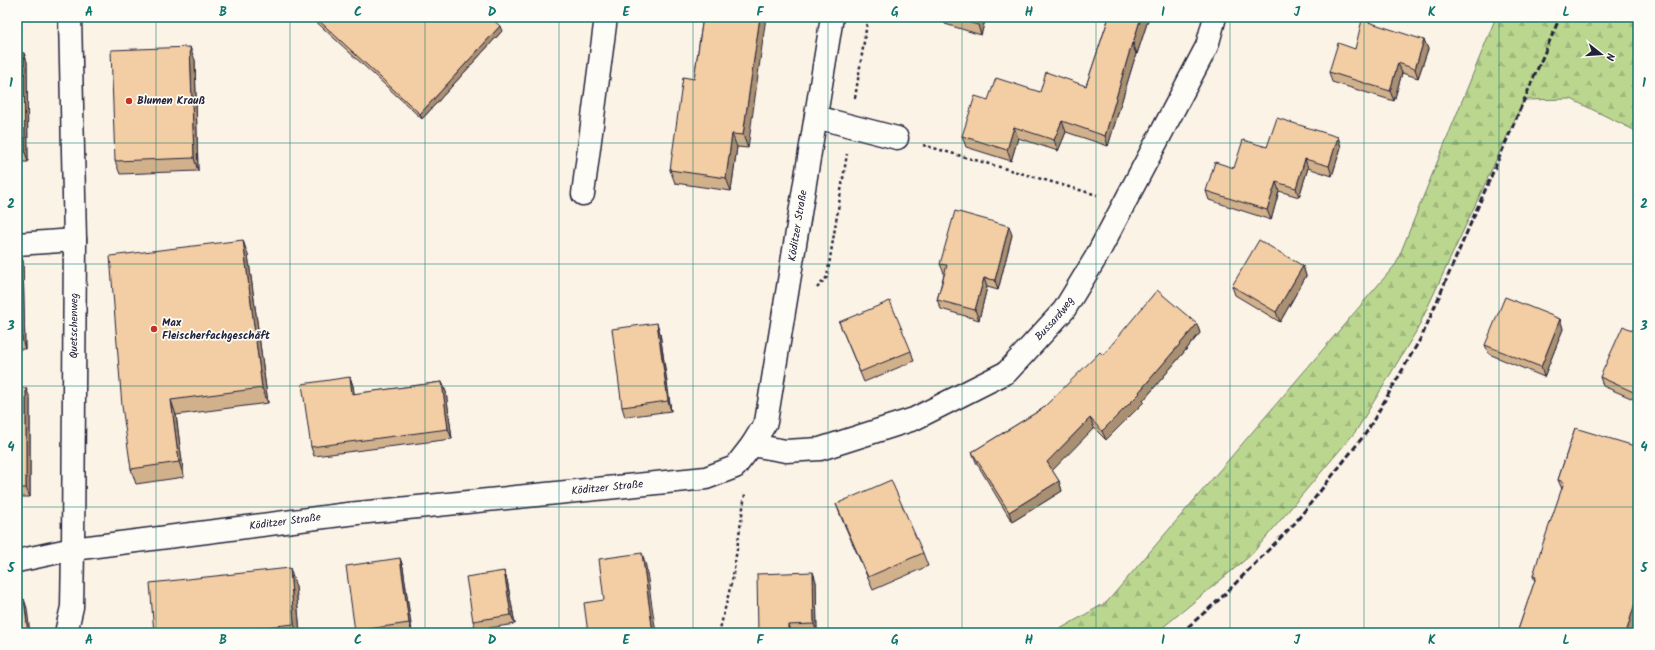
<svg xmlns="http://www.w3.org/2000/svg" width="1655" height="650" viewBox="0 0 1655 650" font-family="Kalam,sans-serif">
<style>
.forest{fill:url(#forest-firs);stroke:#6e7c65}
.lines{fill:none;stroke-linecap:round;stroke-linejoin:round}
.minor-casing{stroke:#22223b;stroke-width:25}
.path{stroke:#22223b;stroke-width:2.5;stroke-dasharray:3 3;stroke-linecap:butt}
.minor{stroke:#fdfcf7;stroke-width:22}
.rail{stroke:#22223b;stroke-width:3;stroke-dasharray:6 3;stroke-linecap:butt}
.wall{fill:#d1b08c;stroke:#22223b}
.shaded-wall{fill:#aa9072;stroke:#22223b}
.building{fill:#f3cda3;stroke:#22223b}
.grid{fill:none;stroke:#0f766e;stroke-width:1;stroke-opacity:0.55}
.poi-dot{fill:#c8321e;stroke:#fdfcf7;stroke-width:1.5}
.labels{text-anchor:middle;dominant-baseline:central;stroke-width:3.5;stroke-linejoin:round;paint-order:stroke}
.poi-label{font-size:11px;font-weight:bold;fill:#22223b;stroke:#fdfcf7;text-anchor:start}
.street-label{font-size:11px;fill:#22223b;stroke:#fdfcf7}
.neatline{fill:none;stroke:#0f766e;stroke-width:1.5}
.grid-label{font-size:13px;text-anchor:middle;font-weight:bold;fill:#0f766e}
</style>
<defs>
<pattern id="forest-firs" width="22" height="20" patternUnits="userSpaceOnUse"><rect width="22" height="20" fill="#bbd78f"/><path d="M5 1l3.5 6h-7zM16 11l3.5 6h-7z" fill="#a0b87c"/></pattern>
</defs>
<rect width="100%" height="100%" fill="#fbf3e6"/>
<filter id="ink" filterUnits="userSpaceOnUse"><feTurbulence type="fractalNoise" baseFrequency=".025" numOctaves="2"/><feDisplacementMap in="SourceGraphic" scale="8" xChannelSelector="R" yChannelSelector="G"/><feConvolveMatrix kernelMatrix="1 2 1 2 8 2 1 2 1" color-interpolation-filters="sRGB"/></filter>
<g filter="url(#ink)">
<path class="forest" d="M1496,17H1638V132L1571,99L1524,100L1417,330L1356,431L1251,555L1156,633H1053L1107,602L1396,264Z"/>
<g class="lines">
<g class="minor-casing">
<g id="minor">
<path d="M816,117L897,138"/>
<path d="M583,194L606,17"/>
<path d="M17,244L75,240"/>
<path id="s1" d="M752,445L786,451L820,449L914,419L1007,372L1064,310L1095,259L1207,46L1215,17"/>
<path id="s2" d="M17,561L73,549L348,514L706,478L735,467L752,445L766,422L832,17"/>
<path id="s3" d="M66,633L72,607L73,549L75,240L70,17"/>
</g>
</g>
<path class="path" d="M855,98L868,17
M923,145L1097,195
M817,288L827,277L847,154
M719,633L733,576L745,494"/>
<use href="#minor" class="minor"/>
<path class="rail" d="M1181,633L1221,598L1295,523L1366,433L1422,336L1560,17"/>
</g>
<path class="wall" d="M311,17H490L502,31L422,119Z
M703,17L748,148L737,147L731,191L675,183L670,170L694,79Z
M943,17H986L981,35L945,24Z
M1109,17H1149L1137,54H1136L1108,146L1066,132L1058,151L1018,138L1011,161L966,147L962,136L988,100L1040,92L1086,86Z
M1424,40L1428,49L1418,78L1402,73L1394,101L1332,82L1329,72L1355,49Z
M17,53H24L27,62L28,162H17Z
M195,60L198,171L120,174L115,161Z
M1338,137L1341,147L1332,176L1308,168L1299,197L1279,191L1271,220L1209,200L1206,191L1234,168L1267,147Z
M1012,235L998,290L987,287L979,320L941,309L937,300L944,274V273L940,264Z
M17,252H20L23,261L25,349H17Z
M248,255L268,403L176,415L184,477L136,484L131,469Z
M1303,266L1306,276L1280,322L1235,295L1232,286Z
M1560,319L1563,329L1544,377L1489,354L1485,345Z
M839,322L911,351L914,361L864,382Z
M657,323L660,333L671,411L625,417L622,407Z
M1197,324L1200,333L1143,401L1144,402L1106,440L1094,428L1052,470L1059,481L1062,491L1012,522L976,462L972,452L1042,409L1103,355Z
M1638,333V401L1603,386L1600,377Z
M350,377L353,386L354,394L442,382L446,392L452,439L314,456L311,447Z
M17,388L30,398V497H17Z
M1575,428L1638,614L1632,633H1517L1535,581L1533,576L1562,489L1558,480Z
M836,504L923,553L928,566L873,590L841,517Z
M400,558L403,567L412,632L409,633H356L355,631Z
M504,571L507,580L515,624L476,630L473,621Z
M813,572L816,582L817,633H758Z
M296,587L300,633H154Z"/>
<path class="shaded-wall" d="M760,17H766L748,148L743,135Z
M980,17H986L981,35L978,25Z
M1141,17H1149L1137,54L1133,43Z
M500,26L502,31L422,119L420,114Z
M1424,40L1428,49L1418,78L1415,69Z
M1132,43L1136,54L1108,146L1105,136Z
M190,47L195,60L198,171L194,158Z
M24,53L27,62L28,162L25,152Z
M1398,63L1402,73L1394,101L1390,91Z
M1062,121L1066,132L1058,151L1054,140Z
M1014,127L1018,138L1011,161L1007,150Z
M732,134L737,147L731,191L726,178Z
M1338,137L1341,147L1332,176L1329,166Z
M1305,159L1308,168L1299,197L1296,188Z
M1276,182L1279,191L1271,220L1267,210Z
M1009,226L1012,235L998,290L995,280Z
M243,240L248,255L268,403L262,388Z
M20,252L23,261L25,349L22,339Z
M1303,266L1306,276L1280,322L1276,312Z
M984,278L987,287L979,320L975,310Z
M1560,319L1563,329L1544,377L1541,367Z
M657,323L660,333L671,411L668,401Z
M1197,324L1200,333L1143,401L1144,402L1106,440L1102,431L1139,392Z
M350,377L353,386L356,404L352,394Z
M442,382L446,392L452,439L448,429Z
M26,388L30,398V497L26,488Z
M171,400L176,415L184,477L179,462Z
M1090,418L1094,428L1051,472L1047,462Z
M1059,481L1062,491L1012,522L1009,512Z
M642,553L646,566L656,633H653Z
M400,558L403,567L412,632L409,623Z
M290,568L296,587L300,633H297L294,624Z
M504,571L507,580L515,624L511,615Z
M813,572L816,582L817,633L814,624Z
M1638,593V614L1632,633H1626Z
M24,599L27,608L30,633H28Z
M788,625L791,633H788Z"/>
<path class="building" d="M315,17H490L500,26L420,114Z
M703,17H760L743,135L732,134L726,178L670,170L683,77L694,79Z
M949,17H980L978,25Z
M1109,17H1141L1133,43H1132L1105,136L1062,121L1054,140L1014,127L1007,150L962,136L975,96L988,100L996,78L1040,92L1046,72L1086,86Z
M1362,20L1424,40L1415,69L1398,63L1390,91L1329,72L1338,43L1355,49Z
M190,47L194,158L115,161L111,50Z
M17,53H24L25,152H17Z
M1277,118L1338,137L1329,166L1305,159L1296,188L1276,182L1267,210L1206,191L1215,162L1234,168L1243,140L1267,147Z
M955,211L1009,226L995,280L984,278L975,310L937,300L947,265L940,264Z
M243,240L262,388L171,400L179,462L131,469L122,406L110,256Z
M1259,240L1303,266L1276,312L1232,286Z
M17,252H20L22,339L17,340Z
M1157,290L1197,324L1139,392L1140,393L1102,431L1090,418L1047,462L1059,481L1009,512L972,452L1042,409L1100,352L1103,355Z
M1505,297L1560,319L1541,367L1485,345Z
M890,301L911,351L860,372L839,322Z
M657,323L668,401L622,407L612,329Z
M1623,326L1638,333V394L1600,377Z
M350,377L352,394L442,382L448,429L311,447L302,384Z
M17,388H26V488H17Z
M1575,428L1638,447V593L1626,633H1517L1536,577L1533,576L1541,549L1564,482L1558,480Z
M891,480L923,553L868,577L836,504Z
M642,553L653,633H588L584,603L604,600L599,559Z
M400,558L409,623L355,631L346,566Z
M290,568L294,624L212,633H154L150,583Z
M504,571L511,615L473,621L466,577Z
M813,572L814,624L788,625V633H758L757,574Z
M24,599L28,633H17V600Z"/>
</g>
<path class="grid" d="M156,17V633M290,17V633M425,17V633M559,17V633M693,17V633M828,17V633M962,17V633M1096,17V633M1230,17V633M1364,17V633M1499,17V633M17,143H1638M17,264H1638M17,386H1638M17,507H1638"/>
<g class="poi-dot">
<circle cx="129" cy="101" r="4"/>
<circle cx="154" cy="329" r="4"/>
</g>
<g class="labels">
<g class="poi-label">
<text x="137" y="101">Blumen Krauß</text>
<text x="162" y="323">Max<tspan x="162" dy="13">Fleischerfachgeschäft</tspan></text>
</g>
<g class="street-label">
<text stroke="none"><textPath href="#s2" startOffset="979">Köditzer Straße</textPath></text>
<text stroke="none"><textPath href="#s1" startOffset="343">Bussardweg</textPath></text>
<text stroke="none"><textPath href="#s3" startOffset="308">Quetschenweg</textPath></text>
<text stroke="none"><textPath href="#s2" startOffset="595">Köditzer Straße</textPath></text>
<text stroke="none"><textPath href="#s2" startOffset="271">Köditzer Straße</textPath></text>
</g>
</g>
<rect width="1655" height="650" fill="none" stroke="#fdfcf7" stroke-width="44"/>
<g transform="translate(1601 54) rotate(107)" stroke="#fdfcf7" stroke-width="3" paint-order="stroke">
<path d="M0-3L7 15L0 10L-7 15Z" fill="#22223b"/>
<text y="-6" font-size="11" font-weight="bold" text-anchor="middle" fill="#22223b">N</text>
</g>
<rect x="22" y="22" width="1611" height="606" class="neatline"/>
<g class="grid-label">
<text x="89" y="16">A</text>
<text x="223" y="16">B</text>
<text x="358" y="16">C</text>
<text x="492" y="16">D</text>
<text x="626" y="16">E</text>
<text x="760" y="16">F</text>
<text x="895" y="16">G</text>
<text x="1029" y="16">H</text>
<text x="1163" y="16">I</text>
<text x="1297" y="16">J</text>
<text x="1432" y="16">K</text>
<text x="1566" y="16">L</text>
<text x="11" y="87">1</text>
<text x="1644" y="87">1</text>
<text x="11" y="208">2</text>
<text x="1644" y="208">2</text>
<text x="11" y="330">3</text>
<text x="1644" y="330">3</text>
<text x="11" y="451">4</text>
<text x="1644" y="451">4</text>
<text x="11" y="572">5</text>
<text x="1644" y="572">5</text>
<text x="89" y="644">A</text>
<text x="223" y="644">B</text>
<text x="358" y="644">C</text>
<text x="492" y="644">D</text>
<text x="626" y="644">E</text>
<text x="760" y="644">F</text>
<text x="895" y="644">G</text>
<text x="1029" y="644">H</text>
<text x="1163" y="644">I</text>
<text x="1297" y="644">J</text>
<text x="1432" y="644">K</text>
<text x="1566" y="644">L</text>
</g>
</svg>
